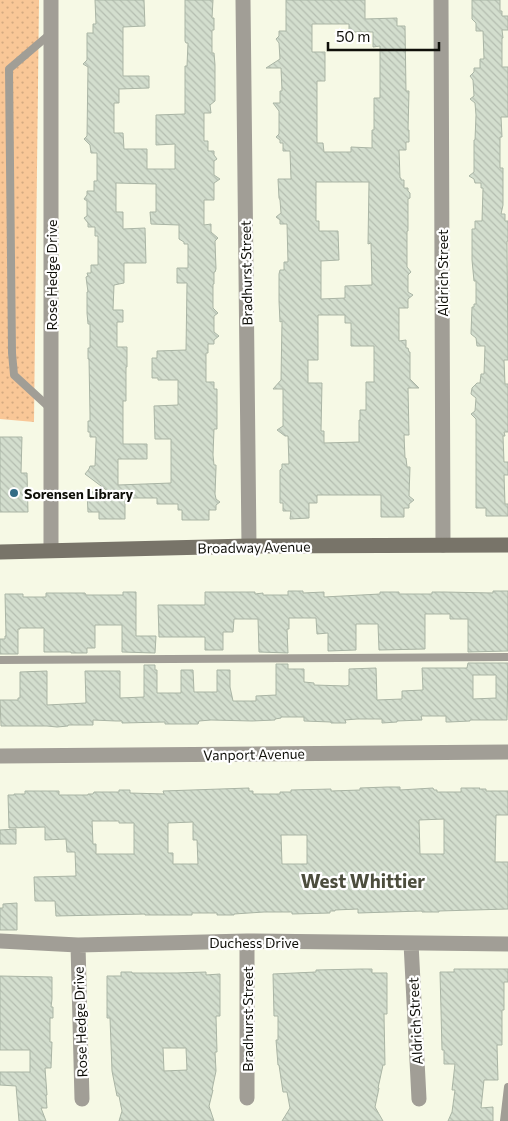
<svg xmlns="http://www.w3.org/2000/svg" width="508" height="1121" viewBox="0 0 508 1121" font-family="Commissioner,sans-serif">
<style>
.park{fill:url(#park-dots)}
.building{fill:url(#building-back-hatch);stroke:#aab5a5;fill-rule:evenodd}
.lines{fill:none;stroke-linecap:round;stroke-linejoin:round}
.lane{stroke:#a19e96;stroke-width:8}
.street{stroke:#a19e96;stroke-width:15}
.secondary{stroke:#787469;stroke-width:15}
.poi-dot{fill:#326b85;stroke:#fff;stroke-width:2}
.labels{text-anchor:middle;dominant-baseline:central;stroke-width:4.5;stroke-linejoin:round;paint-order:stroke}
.street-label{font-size:14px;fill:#0f0f09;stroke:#fff}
.poi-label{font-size:14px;font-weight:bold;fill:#0f0f09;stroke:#fff;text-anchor:start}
.district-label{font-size:19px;font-weight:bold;fill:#4c4d3d;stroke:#fff}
</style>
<defs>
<pattern id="park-dots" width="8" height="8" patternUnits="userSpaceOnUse" patternTransform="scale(1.25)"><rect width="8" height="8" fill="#f9c797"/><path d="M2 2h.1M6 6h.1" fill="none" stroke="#d4aa81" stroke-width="1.8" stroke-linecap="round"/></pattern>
<pattern id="building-back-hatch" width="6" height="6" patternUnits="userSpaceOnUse" patternTransform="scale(1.25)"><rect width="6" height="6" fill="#d3dece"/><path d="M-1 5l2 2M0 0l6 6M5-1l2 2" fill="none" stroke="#b4bdb0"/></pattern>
</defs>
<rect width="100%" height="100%" fill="#f6f9e5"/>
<path class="park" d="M0,0H39L34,422L0,419Z"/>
<path class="building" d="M95,0H144L145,26L123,27V76H149V88L119,89V103H114V133H123L124,149H147V169H175V144L156,145V115L185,114V66H187L188,43H186L185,41V0H213L212,18H214V30H212V53H214L215,65V101L210,105L211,113H204V141H208V151H214V155L217,159L214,161V175L220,179L214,183V200H204V225L211,224V232L218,238L215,241L216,269L215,272H214V284H213V308L218,313L214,316V332L219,336L214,340V344H208V353H206V382H214V389H217V429H214L213,455L214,465H216V468L215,494L216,499L220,502L216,505V510H209V520H182V510H178V504H157V498H125V519H99V512H88L87,492H109L85,474L89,469L90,466H95L96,441V437H90V432H88V421H90V414L89,359H88V348H90V324H88L87,313V292H88L86,277L88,276L87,273H91V265H98V236H95V227H88V223L84,218L87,216V201L84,199L87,195V191H94V181H97V153H91L90,145L84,139L87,136L88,67L83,64L87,60V33H93V24H96ZM116,183L156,184V212H150L151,224L179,225V239L184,242V244H188V268H177V283H187L186,350L157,351V358H152V378H158V380H178V405L154,406L155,439H171V483L118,485V459H147V444H123V401H126V367H127V347H117V322H123V310H113L114,285L124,283V263H146L145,228L123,229V212H116Z
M286,0H365V19L397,18V26H405L406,91H409L408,130H409V142H406V150H399L400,178H401V180H404V188H408V191L410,193V198L408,199V231H407V267L411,272L408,275V292L413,295L408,299V308H399V341L406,340V348H408L409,352H410V379L419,388H408L409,435H404L405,458H406L407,467H410L409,496L414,500L409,504V508H404V517H381V495H317V503H309V518L290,519L291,511H283V503H280V470L282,468V464H289L288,436H285L277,430L283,426V389H273L281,380L282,321L280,322L279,301V274L280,270H284V262H288L287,224H280V220L276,217L281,213L280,200L279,198L278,179H291L290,151H283V143H280V140L276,137L279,134V111L273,103H280V91H282L281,68H266L280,59L279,43L276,39L279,36V31H286ZM312,24H349V32H373V47L380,46V98H374V130H372V148L351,147V152H324L323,143H317V81H325V52H312ZM316,182H369L368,244L371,243L372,285L345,286V298L321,299V261L339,260L338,231H319V221H316ZM318,315H345V323H351V346H374V382H366V410H360V420H359V442L324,443V431H321L322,383H308V360H318Z
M472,0H500V11H502V16H508V30H502L503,38H502V67H508V117H501L502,137H500V168H503V205L501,214H505V221H508V241H507L508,360H504L505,384H508V432H504L505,436H503L504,462H508V475H504L505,504H508V516H486V508H476V419L471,414L475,411L476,398L471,394L472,388L477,383H480L481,374H484L485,346H477L476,338L471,334L472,307H474V304H476V281H474L472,260V229H475V221H482L483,188H481V183H475L474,179L469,176L474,172V140H475L476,115L475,103L470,99L474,96L473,80L470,76L474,72V68H480V59H484L483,31H476V23L472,19Z
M0,437H22L21,473H27L28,512H0Z
M288,591H303V593L324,592V597L380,594V592H399V594H432V592H444L493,593V591H508V651L468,652V619H450V614H425V649L379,650L378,624H356V650L328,651V633L317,634L316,618H289V629H287L288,653L259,652L258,619H234L233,632H223V650H205V637H159L158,605H205V592H255V594L263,593V595H288Z
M123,592H136V636H156L155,653L122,652V625H95V648H87V653H71V652H44V628H20V629H18V654H0V639H5V636H6L5,594H23V597H46V593H85L86,595H123Z
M468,663H508L507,720H470V721L449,722H446V716H421L422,720L397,721V722L382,723V719H357L345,720L346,723H331V722L304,721V717H281V718L275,719V720L252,721L211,720L199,721L198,724H165V722L122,723V721H116L93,720V725H68V726L57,727L47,726H1L0,700H18V698H20V672L47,671V705L86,703L85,671H120V698L144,697V665H155V670H157V693H181V670H193L194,692H217V670H230V687L233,701H256V696L276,695V664H288V669H304V682L314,683V685L346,686L349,685V669L376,668L377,700L402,699V691L423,690L422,668H467ZM473,675H496V698L473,699Z
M387,787H400V790L433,788L434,790H437V792H461V788H480L479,789H486V791H508V815H496L495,862H508V909L439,911V912H422V911L358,913V909L335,910V911H330V913L292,914V912H264L234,914V915H217V913H192V915H145V914L56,916L55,901H35L34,877L76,876L75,852H67L66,839L45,840V827L9,828L8,795H14V794H25V791H59V795H88V794H93L94,792H119V790H130V793L164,794L163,791L249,788V791H253V794H280V792H291V790L331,789V791L360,790V788ZM444,819V854H420L419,820ZM92,821H119V823H134V854H96V844H93ZM193,822V840H197L198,864H173V853H168V823ZM281,835H307V864H282Z
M16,829V844H0V830Z
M17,903V930H0V908H3V904Z
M361,969H372V973H387V1014H384L385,1065H383L378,1088H379L375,1107L383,1121H282L290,1108L287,1092H283L279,1065H278L276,1040H278V1016H274L273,974L316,972V970Z
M454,969H508V982H504V1010H502V1045H497L498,1080H484L481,1108L493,1107V1121H448L452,1112L455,1090H452L455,1064H444V1050H442L440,972H454Z
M121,972H132V973H177L206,972V975L220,974V1016H216L217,1052H215L216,1071L212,1090H213L209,1106L214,1121H119L122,1111L119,1096H117L112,1071L110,1018H107V976H121ZM163,1048H186L187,1070L164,1071Z
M0,976L52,977V999L51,1007H53V1018H50V1042H52L51,1068H45L47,1095H46L47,1108H41L46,1121H19L16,1086L0,1085V1072H30V1050H0Z"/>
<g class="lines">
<path class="lane" d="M50,34L9,69L12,353L14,375L51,409
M0,660L508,657
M504,1121L508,1087"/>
<path class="street" d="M243,0L249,546
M441,0L443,545
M51,550V0
M0,756L508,752
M0,941L78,945L247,941L508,944
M411,943L419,1099
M78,945L82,1099
M247,1098V941"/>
<path class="secondary" d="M0,552L249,546L508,545"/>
</g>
<circle class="poi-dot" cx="14" cy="493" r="5"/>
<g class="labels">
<g class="street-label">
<text transform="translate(246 273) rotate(-91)">Bradhurst Street</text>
<text transform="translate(442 273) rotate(-90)">Aldrich Street</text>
<text transform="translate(51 275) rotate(-90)">Rose Hedge Drive</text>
<text transform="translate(254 547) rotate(-1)">Broadway Avenue</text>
<text transform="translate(254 754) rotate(-1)">Vanport Avenue</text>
<text x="254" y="942">Duchess Drive</text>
<text transform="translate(247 1019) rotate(-90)">Bradhurst Street</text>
<text transform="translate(415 1021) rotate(-93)">Aldrich Street</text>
<text transform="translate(80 1022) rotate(-92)">Rose Hedge Drive</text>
</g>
<g class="poi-label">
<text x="24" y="493">Sorensen Library</text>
</g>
<g class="district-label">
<text x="363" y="880">West Whittier</text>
</g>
</g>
<path d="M328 42v8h111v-8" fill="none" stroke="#0f0f09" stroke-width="2.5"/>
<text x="336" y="42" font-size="15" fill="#0f0f09" stroke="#ffffff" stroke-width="4" paint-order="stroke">50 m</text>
</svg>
